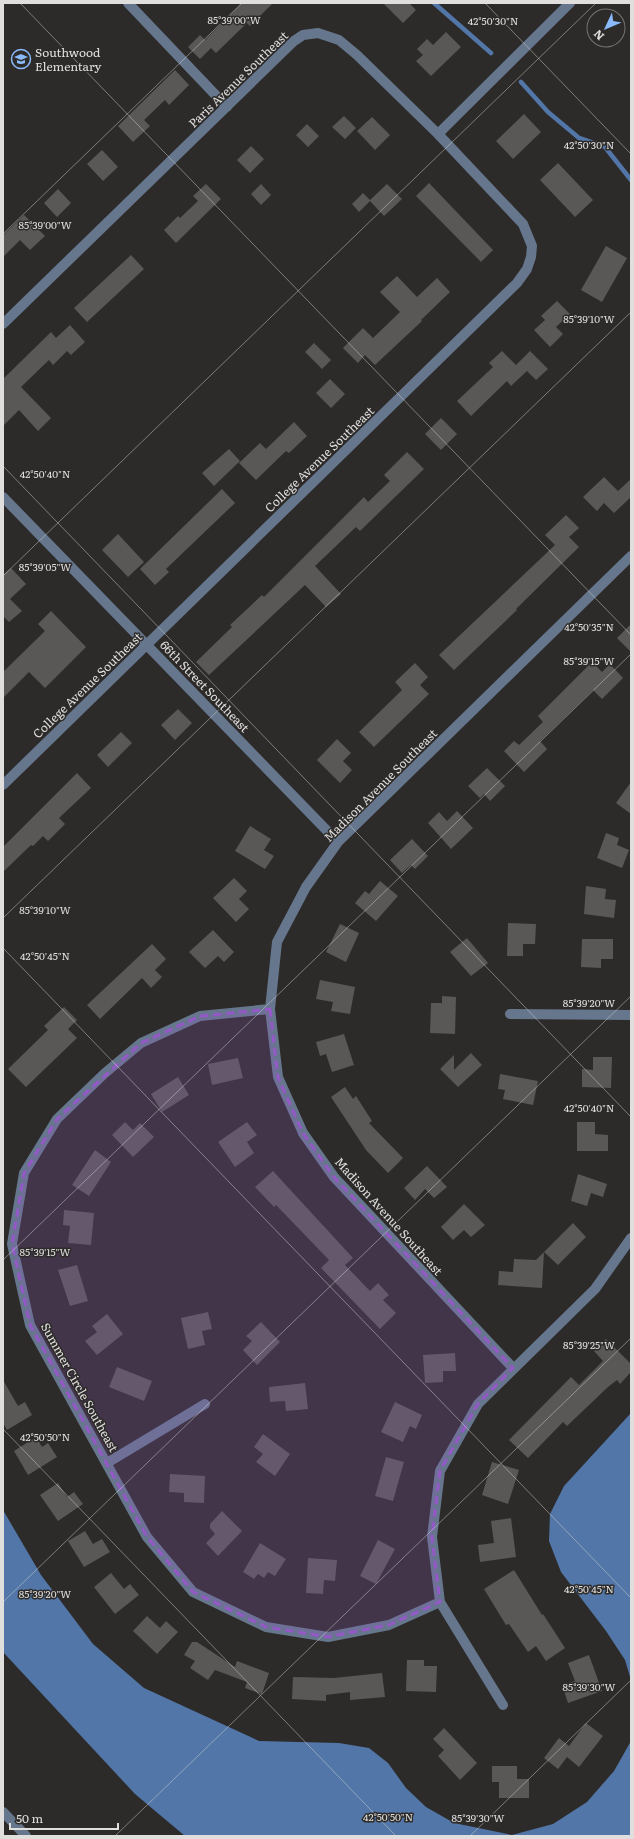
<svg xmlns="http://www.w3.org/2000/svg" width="634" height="1839" viewBox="0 0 634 1839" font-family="Literata,serif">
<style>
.water{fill:#5276a7}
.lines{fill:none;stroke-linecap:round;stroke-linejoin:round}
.stream{stroke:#5276a7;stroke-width:4.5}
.building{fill:#595856}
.minor{stroke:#66768c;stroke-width:10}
.marked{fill:#9459c7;fill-opacity:0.2;stroke:#9459c7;stroke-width:3;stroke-dasharray:8 5;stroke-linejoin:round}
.ticks{fill:none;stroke:#e0dfde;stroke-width:1;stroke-opacity:0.45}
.labels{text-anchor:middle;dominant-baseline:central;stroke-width:3;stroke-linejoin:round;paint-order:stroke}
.poi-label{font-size:12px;fill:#e0dfde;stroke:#2d2b2a;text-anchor:start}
.street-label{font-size:12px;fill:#e0dfde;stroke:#2d2b2a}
.ticks-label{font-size:10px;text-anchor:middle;fill:#e0dfde;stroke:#2d2b2a;stroke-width:3;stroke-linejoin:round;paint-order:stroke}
</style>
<rect width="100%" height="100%" fill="#2d2b2a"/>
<path class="water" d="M631,1413V1680L625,1660L606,1631L561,1572L549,1541L550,1514L564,1486Z
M3,1510L41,1575L93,1644L144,1688L259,1741L339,1743L369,1748L388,1763L406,1788L426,1807L454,1823L512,1835L553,1824L587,1802L614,1771L631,1741V1836H185L135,1794L3,1652Z"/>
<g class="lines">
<path class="stream" d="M434,3L491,53
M521,82L548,112L579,138L605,147L631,180"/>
</g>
<path class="building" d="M242,3H273L250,26L247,23L216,53L211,48L200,59L188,47L200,35L205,40Z
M383,3H409L416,10L403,23Z
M446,32L461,47L431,76L416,61L423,55L417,49L427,39L433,45Z
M175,70L189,85L169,105L165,100L144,120L150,126L133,142L118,126Z
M524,114L541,132L513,159L496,141Z
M344,116L356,128L345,139L332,127Z
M372,117L390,135L375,150L357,131Z
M307,124L319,136L308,147L296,135Z
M251,146L264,159L250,173L237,160Z
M102,150L118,167L103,181L87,164Z
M558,163L593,200L575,217L540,180Z
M429,183L493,250L481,262L416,196Z
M206,184L221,199L176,243L164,230L178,216L180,218L198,201L193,196Z
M261,184L271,195L261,205L251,194Z
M387,184L402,199L384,216L370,201L359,212L352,204L363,193L370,200Z
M58,189L71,203L57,217L44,203Z
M24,215L45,236L30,250L20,240L3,257V235Z
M606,246L627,258L602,302L581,290Z
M131,255L144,269L87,322L74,308Z
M397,276L417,297L437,278L450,292L421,320L422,321L375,365L365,355L358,363L343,348L363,328L373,338L400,312L380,292Z
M557,301L570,314L556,327L563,334L550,347L534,330L545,320L541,316Z
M70,325L85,342L71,355L67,351L53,365L49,360L21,387L51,418L38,431L19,410L3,426V379L51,332L56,338Z
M314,343L331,360L322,369L305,352Z
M502,351L516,365L530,351L548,369L536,380L527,371L511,386L507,381L471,416L457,401L493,367L489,363Z
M330,379L345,394L331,408L316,393Z
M441,418L457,434L441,450L425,434Z
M294,422L307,436L289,453L286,451L256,480L239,463L260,443L266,449Z
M229,449L240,461L214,486L202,473Z
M407,452L424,469L360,531L356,527L315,566L341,594L326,607L305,585L209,675L196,662L232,627L230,625L262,595L264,597L364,497L368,502L390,481L384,475Z
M604,477L618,491L631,479V497L614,513L604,503L597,511L583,497Z
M222,489L235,503L166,569L169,572L155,585L140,569Z
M566,515L579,528L569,537L579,547L516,609L517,610L454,670L439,655L555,545L545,535Z
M118,534L144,562L128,577L102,550Z
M11,568L26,584L10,599L22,611L9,622L3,616V575Z
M51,611L86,647L45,688L29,672L3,698V672L45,631L38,624Z
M631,624V652L617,638Z
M592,662L602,672L610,664L623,678L602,699L593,690L540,741L547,749L524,772L504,751L514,741L519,745L543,722L538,716Z
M415,663L428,677L420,685L429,694L374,747L359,732L402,690L395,682Z
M178,709L192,723L175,740L161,725Z
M121,732L132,743L108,767L97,755Z
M337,739L351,753L343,761L352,770L340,783L317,760Z
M487,768L505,786L490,801L484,794L480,798L468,786Z
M77,773L91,788L59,818L65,824L48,841L43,836L33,846L31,845L3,872V847Z
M631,782V814L616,803Z
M457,811L473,828L451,849L428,823L439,812L447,821Z
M250,826L271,839L264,850L274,856L265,869L235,851Z
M606,833L619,838L617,845L629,850L622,868L597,858Z
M412,839L428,856L415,869L411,865L402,873L390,860Z
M234,878L247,891L239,899L249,909L236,922L213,898Z
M380,881L398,896L376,921L355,903L365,891L369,894Z
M586,886L606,889L605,899L616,900L614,918L584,914Z
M508,923L536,924L535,944H523V956H507Z
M340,924L359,933L346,962L326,952Z
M213,930L234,952L224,962L218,956L205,968L189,952Z
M467,938L488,963L471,976L450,952Z
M582,939H613V959H601V968L581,967Z
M152,944L166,959L155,970L162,977L151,988L142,978L100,1019L87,1005Z
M320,980L355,987L350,1014L331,1011L333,1002L316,999Z
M442,996L456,997L455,1034L430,1033L431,1003H442Z
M64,1007L77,1020L68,1029L77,1038L26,1087L8,1069L48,1030L44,1026Z
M344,1034L354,1065L332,1072L326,1054L320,1056L316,1042Z
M471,1053L482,1065L458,1087L440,1069L454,1055V1070Z
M593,1057H612L611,1088L582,1087V1069L593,1070Z
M238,1058L243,1078L212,1085L208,1064Z
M500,1074L538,1081L533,1105L503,1099L505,1090L498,1089Z
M178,1077L189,1095L162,1112L151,1094Z
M345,1087L353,1099L356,1096L372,1121L369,1123L403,1158L388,1173L366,1150L331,1097Z
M125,1122L133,1130L140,1123L154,1137L133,1157L112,1135Z
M247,1122L257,1135L247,1142L254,1153L235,1167L218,1142Z
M577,1122H595V1134L608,1135V1151H577Z
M95,1150L111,1162L89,1196L72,1185Z
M427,1166L447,1187L434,1198L425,1189L415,1200L404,1188Z
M273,1171L353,1258L345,1265L370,1291L378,1283L389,1295L383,1300L396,1313L380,1329L321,1268L329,1260L276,1205L274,1207L255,1187Z
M578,1174L607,1184L603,1197L591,1193L587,1206L571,1201Z
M464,1204L485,1225L471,1237L464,1230L453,1240L441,1227Z
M64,1210L94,1213L91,1245L68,1243L70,1226L63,1225Z
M573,1223L586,1237L558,1265L544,1252Z
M544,1252L542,1288L498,1285L499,1271L513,1272L514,1259L536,1260Z
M77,1265L88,1301L70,1306L58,1270Z
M208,1312L212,1329L202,1331L205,1345L188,1349L181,1318Z
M107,1314L123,1334L97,1355L85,1341L97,1332L92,1326Z
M261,1322L280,1342L257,1365L243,1350L252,1341L246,1336Z
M606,1339L631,1364V1372L620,1384L617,1380L608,1387L567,1426L563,1422L528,1458L509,1440L571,1377L579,1385L603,1361L594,1351Z
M455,1353L456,1371H443V1382L425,1383L423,1355Z
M117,1367L152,1381L144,1401L109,1387Z
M3,1380L18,1406L25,1402L32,1415L7,1430L3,1423Z
M305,1383L308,1409L286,1411L285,1401L270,1402L269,1387Z
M395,1402L422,1415L416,1429L410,1426L403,1442L381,1432Z
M263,1434L290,1454L275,1476L256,1462L263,1454L254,1447Z
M36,1437L42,1447L48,1443L57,1457L28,1475L14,1451Z
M386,1457L404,1462L393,1501L375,1496Z
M492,1462L519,1470L508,1504L482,1495Z
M170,1474L205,1476L204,1503L184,1502V1493L169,1492Z
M58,1483L67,1497L74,1492L83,1504L58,1521L40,1495Z
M222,1511L242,1531L218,1556L206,1543L215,1534L210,1528V1524Z
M511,1518L516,1557L480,1562L478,1545L494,1543L491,1521Z
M85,1531L93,1544L102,1539L110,1552L84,1567L68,1541Z
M378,1540L395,1549L376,1584L360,1576Z
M260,1543L286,1559L275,1576L268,1572L264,1578L258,1574L254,1579L243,1572Z
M308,1558L337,1560L335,1581L324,1580L323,1594L306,1593Z
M514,1570L542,1615L543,1614L565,1648L546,1661L536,1646L528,1652L509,1624L506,1625L484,1589Z
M111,1573L124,1589L130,1584L139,1595L115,1614L94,1587Z
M147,1616L160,1628L166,1621L178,1632L157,1654L133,1631Z
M192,1642H197L235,1667L237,1661L269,1673L262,1694L245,1688L247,1682L215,1670L208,1680L190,1668L195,1661L184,1655Z
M589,1655L602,1691L568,1703L562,1685L575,1681L568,1663Z
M407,1660H424V1666H437L436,1692L406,1691Z
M382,1673L385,1697L350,1700V1692L326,1695V1701L292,1699L293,1677L334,1678Z
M586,1723L603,1736L579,1767L567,1757L558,1769L544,1758L559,1738L569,1746Z
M444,1728L477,1763L460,1780L438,1756L444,1750L433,1739Z
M492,1766H517V1779H529V1798H499V1782H492Z"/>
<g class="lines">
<path class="minor" d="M128,3L227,107
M438,134L570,3
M3,324L294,41L303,35L318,33L339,40L357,55L438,134L523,224L532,246L531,257L527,269L517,283L3,785
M3,497L338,842
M270,1009L200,1016L141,1043L105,1073L57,1119L24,1173L12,1244L30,1325L147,1537L193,1592L266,1627L328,1637L389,1625L440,1602
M510,1014L631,1015
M513,1368L334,1177L303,1133L278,1077L270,1009L277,942L306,887L338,842L631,556
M107,1463L205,1404
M503,1705L440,1602L432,1537L440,1471L478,1404L595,1289L631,1238
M3,1812L26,1836"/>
</g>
<path class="marked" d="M270,1009L278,1077L303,1133L334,1177L513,1368L478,1404L440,1471L432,1537L440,1602L389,1625L328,1637L266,1627L193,1592L147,1537L30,1325L12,1244L24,1173L57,1119L141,1043L200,1016Z"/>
<path class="ticks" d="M20,3L631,635M485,3L631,154M3,234L242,3M3,466L631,1117M3,576L596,3M3,918L631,312M3,948L631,1598M3,1260L631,654M3,1429L396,1836M3,1602L631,996M115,1836L631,1338M470,1836L631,1680"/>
<defs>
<g id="school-ring" transform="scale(1)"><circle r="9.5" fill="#2d2b2a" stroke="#8abafc" stroke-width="1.5"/><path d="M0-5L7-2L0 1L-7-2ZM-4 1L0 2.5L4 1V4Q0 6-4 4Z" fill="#8abafc"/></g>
</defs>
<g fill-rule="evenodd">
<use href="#school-ring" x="21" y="59"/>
</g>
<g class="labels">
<g class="poi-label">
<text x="35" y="52">Southwood<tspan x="35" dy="14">Elementary</tspan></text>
</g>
<g class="street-label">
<text transform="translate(238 79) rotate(-44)">Paris Avenue Southeast</text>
<text transform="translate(319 459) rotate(-44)">College Avenue Southeast</text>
<text transform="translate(87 685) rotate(-44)">College Avenue Southeast</text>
<text transform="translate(205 686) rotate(46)">66th Street Southeast</text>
<text transform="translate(380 785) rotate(-45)">Madison Avenue Southeast</text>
<text transform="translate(389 1216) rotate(48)">Madison Avenue Southeast</text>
<text transform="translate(80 1387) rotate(61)">Summer Circle Southeast</text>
</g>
</g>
<g class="ticks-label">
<text x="234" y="24">85°39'00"W</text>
<text x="493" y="25">42°50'30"N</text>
<text x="589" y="149">42°50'30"N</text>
<text x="45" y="229">85°39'00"W</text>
<text x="589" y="323">85°39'10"W</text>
<text x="45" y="478">42°50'40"N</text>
<text x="45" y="571">85°39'05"W</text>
<text x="589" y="631">42°50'35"N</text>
<text x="589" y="665">85°39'15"W</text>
<text x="45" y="914">85°39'10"W</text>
<text x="45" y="960">42°50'45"N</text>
<text x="589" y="1007">85°39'20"W</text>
<text x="589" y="1112">42°50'40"N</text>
<text x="45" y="1256">85°39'15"W</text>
<text x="589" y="1349">85°39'25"W</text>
<text x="45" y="1441">42°50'50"N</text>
<text x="589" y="1593">42°50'45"N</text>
<text x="45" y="1598">85°39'20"W</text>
<text x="589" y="1691">85°39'30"W</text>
<text x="388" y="1821">42°50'50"N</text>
<text x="478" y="1822">85°39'30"W</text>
</g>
<rect width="634" height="1839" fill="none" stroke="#e0dfde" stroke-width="8"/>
<g transform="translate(606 28) rotate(226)"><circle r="19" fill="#2d2b2a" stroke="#757372"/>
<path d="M0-3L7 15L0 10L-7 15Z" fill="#8abafc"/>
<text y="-6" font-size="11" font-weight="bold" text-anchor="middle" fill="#e0dfde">N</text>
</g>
<path d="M10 1823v6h108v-6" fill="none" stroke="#e0dfde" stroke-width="2"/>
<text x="16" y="1823" font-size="12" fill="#e0dfde" stroke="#2d2b2a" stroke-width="3" paint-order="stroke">50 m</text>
</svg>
